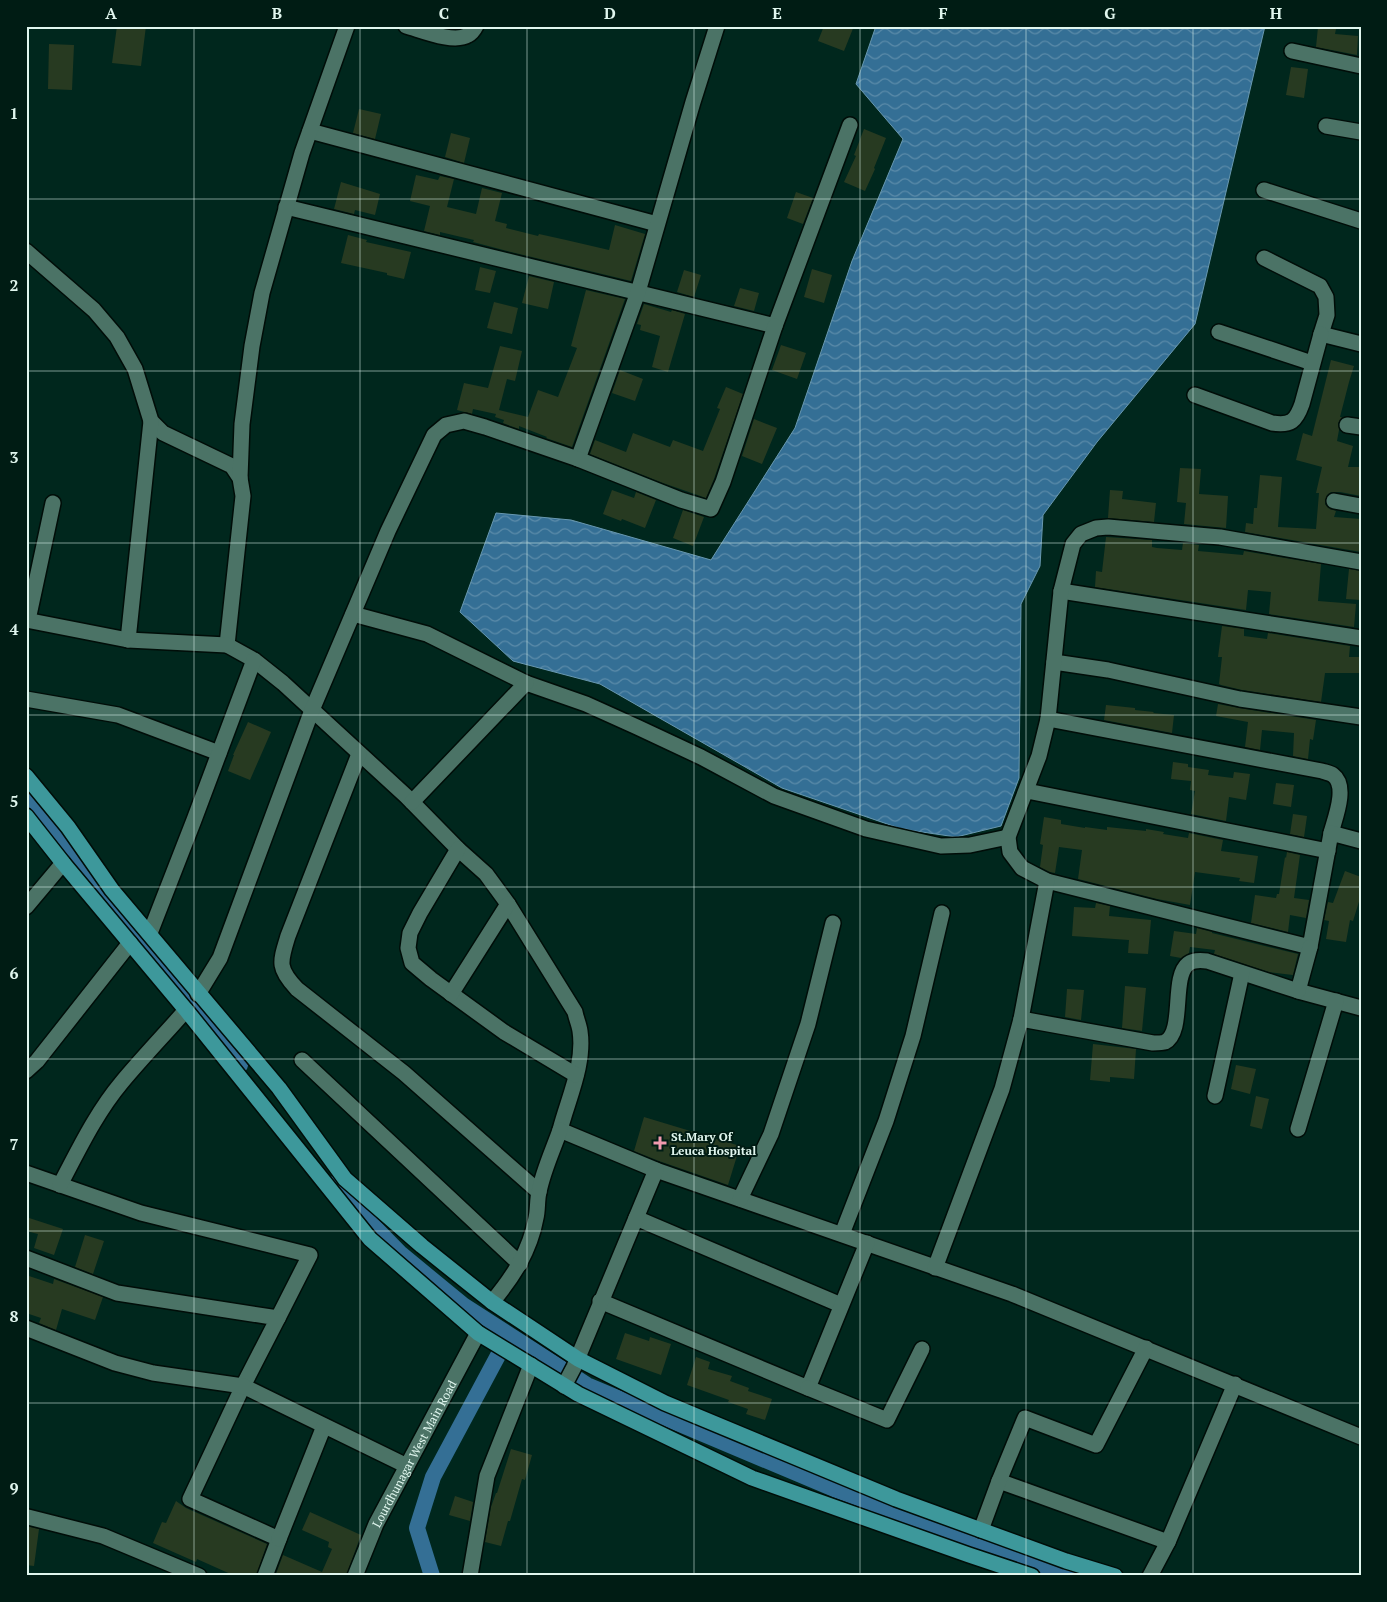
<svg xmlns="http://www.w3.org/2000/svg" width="1387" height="1602" viewBox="0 0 1387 1602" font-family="'PT Serif',serif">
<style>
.water{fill:url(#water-waves);stroke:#6898b0}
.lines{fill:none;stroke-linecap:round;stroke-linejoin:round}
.canal{stroke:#346f95;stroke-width:16}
.building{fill:#273a21}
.minor-casing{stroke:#000d08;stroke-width:18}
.major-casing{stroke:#000d08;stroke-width:18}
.minor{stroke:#4b7366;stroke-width:15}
.major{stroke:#3d989b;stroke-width:15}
.grid{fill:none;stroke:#e0f6ee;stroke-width:1;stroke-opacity:0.55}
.poi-dot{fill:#f29aaf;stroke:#001c14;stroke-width:2}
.labels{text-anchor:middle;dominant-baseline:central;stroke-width:4;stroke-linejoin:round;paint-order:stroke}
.poi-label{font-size:12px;font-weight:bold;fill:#e0f6ee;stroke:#001c14;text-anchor:start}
.street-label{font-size:12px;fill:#e0f6ee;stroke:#001c14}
.neatline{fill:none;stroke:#e0f6ee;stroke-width:2}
.grid-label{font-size:16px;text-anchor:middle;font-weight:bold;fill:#e0f6ee}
</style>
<defs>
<pattern id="water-waves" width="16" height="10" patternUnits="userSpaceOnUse" patternTransform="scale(1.25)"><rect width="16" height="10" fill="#346f95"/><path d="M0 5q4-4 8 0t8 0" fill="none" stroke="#5b8ba9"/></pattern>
</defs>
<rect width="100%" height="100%" fill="#00271d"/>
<path class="water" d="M876,26H1265L1195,324L1097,442L1043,515L1040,566L1021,604L1019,778L1001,826L956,837L902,829L782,788L600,684L513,661L460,612L496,513L571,520L711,560L795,428L852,261L903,139L856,84Z"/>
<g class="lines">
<path class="canal" d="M26,797L240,1065
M334,1184L344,1196L401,1254L463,1305L587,1385L834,1489L1010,1555L1074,1576
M432,1576L417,1528L433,1477L509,1335"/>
</g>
<path class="building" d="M117,26H146L141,66L112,63Z
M824,26H854L844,51L818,41Z
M1318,27L1336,29L1335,34L1358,36L1357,55L1316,47Z
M49,44L74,45L72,90L48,89Z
M1291,67L1308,69L1304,98L1286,95Z
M359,109L381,114L375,139L353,133Z
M864,129L886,138L874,168L875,169L865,191L844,182L856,156L854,155Z
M451,133L470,138L464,163L445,157Z
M416,175L438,180L440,176L454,179L447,207L476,214L482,188L502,193L495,221L507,224L506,228L538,236L539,234L566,240L609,250L615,225L645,234L631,281L511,252L473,242L474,240L440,232V235L424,231L430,206L410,201Z
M341,182L380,194L375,215L355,210L354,214L334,209Z
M796,192L813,198L803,224L787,218Z
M348,235L367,240L366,242L411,252L404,279L387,275V273L341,263Z
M480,267L496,271L490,293L475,290Z
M812,269L832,275L824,303L804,297Z
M684,270L701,275L694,297L677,292Z
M529,276L554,282L548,309L522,303Z
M740,288L759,293L754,311L734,306Z
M586,290L625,299L572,447L546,438L547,437L519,426V429L503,423L504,420L495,417L496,414L473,409L472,414L457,410L464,383L488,388L500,346L522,351L515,381L507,379L499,410L528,417L538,390L558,397L577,348L571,346Z
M494,302L518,308L512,334L487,328Z
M644,304L671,312L672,310L685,314L668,372L652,367L660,336L640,330L641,325L637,324Z
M781,345L806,353L797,379L772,370Z
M1331,360L1354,366L1349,382L1340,417H1342L1338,423L1339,430L1337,441L1353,446L1348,467H1361V496L1340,492H1331L1327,495L1325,504L1328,508L1336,511L1334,517L1361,519V552L1245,532L1246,523L1253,524L1254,508H1257L1260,475L1282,477L1278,527L1316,529L1319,493H1316L1322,467L1296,460L1303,433L1312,436Z
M620,370L643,379L635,401L612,393Z
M726,387L743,394L714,479L706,498L663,483L590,454L595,440L626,452L633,433L670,447L673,440L703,451L720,409L717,408Z
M754,419L777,428L762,464L742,456Z
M1180,468L1201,469L1199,494L1228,496L1226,528L1184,524L1186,503L1177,502Z
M612,490L634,498L636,492L656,500L645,528L622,519L621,521L603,514Z
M1110,490L1123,491L1122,499L1156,503L1154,522L1108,518Z
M683,510L704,517L693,546L673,538Z
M1106,537L1152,540V547L1157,548L1182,550L1183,543L1199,545L1198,551L1243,555L1244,551L1321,564L1318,601L1356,604L1354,627L1269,614L1271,592L1248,590L1246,610L1095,587L1096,571L1102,572Z
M1349,569L1361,571V600L1346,599Z
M1222,626L1244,629V636L1267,639L1268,633L1350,646L1349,657H1361V673H1325L1321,702L1242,690L1221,685L1219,684L1222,657H1218Z
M1218,704L1239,708L1316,720L1313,740L1310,739L1308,759L1293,756L1294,733L1262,730L1260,750L1245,747L1248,722L1216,716Z
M1106,705L1135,708V710L1154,712L1153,713L1174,715L1172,733L1104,720Z
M248,722L271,732L250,780L228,771L234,755H233Z
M1173,762L1188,764V767L1209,770L1208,775L1233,778L1234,772L1250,774L1246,800L1229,797L1226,821L1191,814L1195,791L1190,790L1191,781L1171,779Z
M1276,783L1294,785L1291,807L1273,804Z
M1293,814L1307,816L1304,837L1290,834Z
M1044,817L1061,820V824L1085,828V827L1107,830V827L1146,831V829L1164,832L1163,834L1188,838L1189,833L1223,840L1221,851L1258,856L1254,883L1239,881L1240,878L1195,872L1190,905L1157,899L1078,879L1082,850L1059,847L1055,873L1050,872L1040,867L1043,845L1040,844Z
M1287,852L1300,855L1294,898L1309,900L1306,918L1290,915L1288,932L1251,923L1255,895L1276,898L1277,894H1279L1285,857L1286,858Z
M1345,871L1361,877V895L1353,921L1350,920L1346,942L1326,939L1329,921L1324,920L1328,902L1333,903Z
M1096,903L1110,906L1109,916L1151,920L1148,954L1128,953L1129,940L1072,936L1074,907L1095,908Z
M1197,928L1212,932V933L1298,954L1293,975L1269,972L1214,954L1215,950L1190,947L1189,953L1181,958L1170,956L1174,931L1196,934Z
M1125,986L1146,988L1142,1031L1122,1028Z
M1067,989L1084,990L1081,1020L1065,1017Z
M1093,1044L1136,1049L1134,1079L1110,1077V1082L1090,1080Z
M1236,1065L1256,1069L1250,1094L1231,1089Z
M1256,1096L1269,1099L1262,1129L1250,1126Z
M644,1117L740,1146L728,1185L659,1161L634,1151Z
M26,1217L63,1229L54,1255L34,1248L38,1234L26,1231Z
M85,1235L104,1241L93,1274L75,1267Z
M26,1275L53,1284L54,1279L103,1297L95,1320L62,1309L56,1330L39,1323L41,1318L26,1313Z
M625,1333L649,1341L650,1337L671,1344L661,1375L616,1359Z
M696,1357L710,1362L708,1369L732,1376L730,1381L749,1388L748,1391L772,1399L765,1420L746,1414L748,1409L728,1402L729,1400L687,1385Z
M511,1449L532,1455L525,1480L522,1479L510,1521H508L501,1546L485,1542L491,1507L496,1493H497Z
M455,1496L473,1502L470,1521L449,1515Z
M176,1501L186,1508L267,1544L256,1576H235L197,1559L196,1562L153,1543L162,1522L166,1523Z
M310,1512L361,1535L346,1576H279L276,1574L283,1555L322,1572L332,1549L328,1547L329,1542L302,1530Z
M26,1526L39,1529L34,1566L26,1565Z"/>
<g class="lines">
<g class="minor-casing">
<g id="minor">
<path d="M406,26C421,30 454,44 468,35C472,33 474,30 476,26"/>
<path d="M1292,51L1361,66"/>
<path d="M1326,126L1361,132"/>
<path d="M310,131L657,224"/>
<path d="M1264,190L1361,221"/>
<path d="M286,207L775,326L850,125"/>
<path d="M26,251L94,310L117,337L135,369L151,421L163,433L232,466L240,478L243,496L227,645L254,660L283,683L406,796L458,849L486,874L508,904L575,1012C576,1018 579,1024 580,1031C585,1064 568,1099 560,1130L656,1170L1012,1294L1361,1437"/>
<path d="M1264,258L1320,286L1326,297L1327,315L1321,334L1361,344"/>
<path d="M1219,332L1312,363"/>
<path d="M1195,395L1272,423C1291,426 1296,421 1302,404L1321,334"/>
<path d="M1347,425L1361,427"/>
<path d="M578,459L638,292L693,102L717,26"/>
<path d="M240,478L242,424L252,346L262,293L302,153L347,26"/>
<path d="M1334,501L1361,506"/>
<path d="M1061,591L1361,638"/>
<path d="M353,614L427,634L526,683L586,704L637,727L701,757L774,796L866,829L941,846L970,845L1008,837"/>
<path d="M26,620L128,640L227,645"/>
<path d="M28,620L53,503"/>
<path d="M128,640L151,421"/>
<path d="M1054,662L1108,670L1240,699L1361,717"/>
<path d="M26,699L118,715L219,753"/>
<path d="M1048,719L1322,771C1325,772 1330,773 1333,775C1348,786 1335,818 1331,833"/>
<path d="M359,754L288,936C280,962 277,968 297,989L404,1073L539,1192"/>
<path d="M1027,791L1328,851"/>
<path d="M412,802L526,683"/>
<path d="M458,849L420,913L410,933L408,948L412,963L431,979L504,1032L576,1075"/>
<path d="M1047,881L1310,947L1331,833L1361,841"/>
<path d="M26,907L63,863"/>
<path d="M150,933L194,820L254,660"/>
<path d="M1298,991L1361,1008"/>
<path d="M198,994L220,958L312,710L388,531L434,435L446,425L464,421L485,427L578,459L681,500L711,509L723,482L775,326"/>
<path d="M451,994L508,904"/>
<path d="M1021,1019L1153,1043C1157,1043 1162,1043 1165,1042C1185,1032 1171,977 1188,964C1193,960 1200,960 1207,961L1298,991L1310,947"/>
<path d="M302,1060L520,1264"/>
<path d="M26,1071L37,1061L130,943"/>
<path d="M1215,1096L1242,973"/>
<path d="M1298,1129L1336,1001"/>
<path d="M26,1173L141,1213L310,1255L278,1318"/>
<path d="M60,1185C79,1149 96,1113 122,1082C142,1058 165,1034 186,1010"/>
<path d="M740,1199L771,1134L808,1024L833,923"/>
<path d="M636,1218L841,1305"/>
<path d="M842,1234L886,1121L913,1036L942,913"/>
<path d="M26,1258L117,1293L278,1318L243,1386L190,1499L279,1539L265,1576"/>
<path d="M935,1268L1002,1089L1021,1019L1047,881L1022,868L1010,852L1008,837L1039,756L1048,719L1061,591L1073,544L1081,534L1096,528L1108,527L1220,537L1361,562"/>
<path d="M600,1301L808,1388L867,1243"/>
<path d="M492,1302C513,1277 530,1251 536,1218C538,1210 537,1200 539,1192C543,1171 553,1150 560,1130"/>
<path d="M26,1328L115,1363L153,1373L243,1386L407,1466"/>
<path d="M564,1386L574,1367L656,1170"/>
<path d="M808,1388L887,1420L922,1349"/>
<path d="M999,1481L1168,1542"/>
<path d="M28,1517L103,1536L199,1576"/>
<path d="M981,1530L999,1481L1025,1418L1096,1445L1146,1348"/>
<path d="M279,1539L324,1426"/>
<path id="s1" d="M355,1576L376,1524L478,1333"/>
<path d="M470,1576L487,1476L531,1365"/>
<path d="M1150,1576L1168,1542L1235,1384"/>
</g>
</g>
<g class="major-casing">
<path id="major" d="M26,776L68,827L112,890L279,1088L345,1179L422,1246L492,1302L578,1359L665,1403L896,1499L1066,1561L1115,1576
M26,816L63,863L186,1010L370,1239L478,1333L578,1394L752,1478L969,1555L1032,1576"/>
</g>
<use href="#minor" class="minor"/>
<use href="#major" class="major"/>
</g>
<path class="grid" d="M194,26V1576M360,26V1576M527,26V1576M694,26V1576M860,26V1576M1026,26V1576M1193,26V1576M26,199H1361M26,371H1361M26,543H1361M26,715H1361M26,887H1361M26,1059H1361M26,1231H1361M26,1403H1361"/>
<path class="poi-dot" d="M657.5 1135.5h5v5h5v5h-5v5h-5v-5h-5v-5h5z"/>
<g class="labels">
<g class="poi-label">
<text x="671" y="1136">St.Mary Of<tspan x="671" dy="14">Leuca Hospital</tspan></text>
</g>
<g class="street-label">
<text stroke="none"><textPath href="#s1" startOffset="136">Lourdhunagar West Main Road</textPath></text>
</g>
</g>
<rect width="1387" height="1602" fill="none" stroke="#001c14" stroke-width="55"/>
<rect x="28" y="28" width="1332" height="1546" class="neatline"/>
<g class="grid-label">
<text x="111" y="19">A</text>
<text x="277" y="19">B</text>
<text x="444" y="19">C</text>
<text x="610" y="19">D</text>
<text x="777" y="19">E</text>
<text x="943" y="19">F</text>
<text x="1110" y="19">G</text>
<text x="1276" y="19">H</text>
<text x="14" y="119">1</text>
<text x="14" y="291">2</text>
<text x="14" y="463">3</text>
<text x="14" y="635">4</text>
<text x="14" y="807">5</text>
<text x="14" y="979">6</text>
<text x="14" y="1150">7</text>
<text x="14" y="1322">8</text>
<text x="14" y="1494">9</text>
</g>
</svg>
